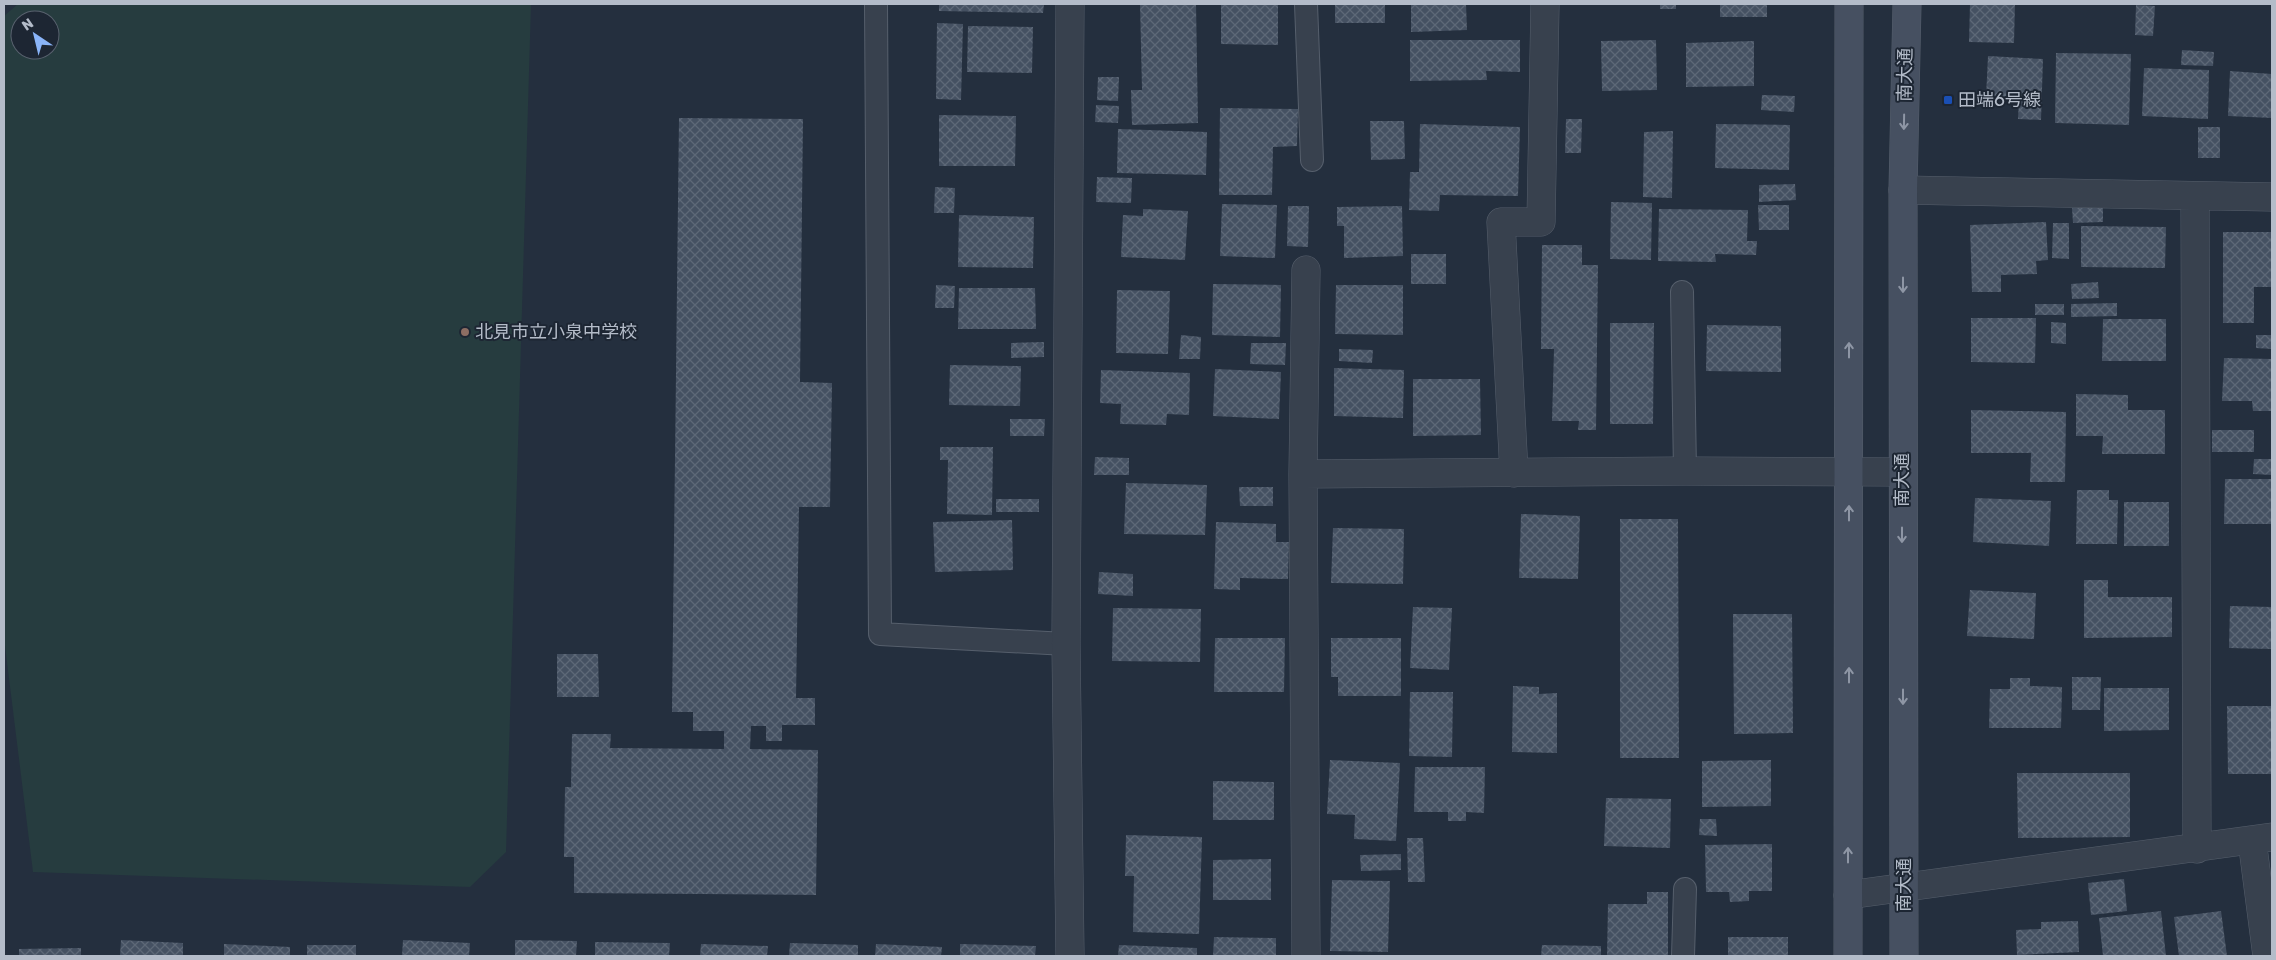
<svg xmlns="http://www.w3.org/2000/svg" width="2276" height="960" viewBox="0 0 2276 960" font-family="Rubik,'Noto Sans JP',sans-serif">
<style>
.green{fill:#263c3f;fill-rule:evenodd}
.building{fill:url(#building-cross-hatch)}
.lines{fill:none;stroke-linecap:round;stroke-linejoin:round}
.lane-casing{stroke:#565f6c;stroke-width:24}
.street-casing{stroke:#565f6c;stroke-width:29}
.secondary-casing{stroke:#565f6c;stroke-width:29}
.lane{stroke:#38414e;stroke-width:22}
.street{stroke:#38414e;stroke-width:28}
.secondary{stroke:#465061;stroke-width:28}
.oneway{stroke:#8e96a5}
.transit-dot{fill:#1a4fb4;stroke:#1d2633;stroke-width:2}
.education-dot{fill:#8d6e63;stroke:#1d2633;stroke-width:2}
.labels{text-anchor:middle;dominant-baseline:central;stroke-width:4;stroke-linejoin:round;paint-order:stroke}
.street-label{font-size:18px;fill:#b4bcc9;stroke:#1d2633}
.poi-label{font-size:18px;fill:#b4bcc9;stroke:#1d2633;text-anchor:start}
</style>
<defs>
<pattern id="building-cross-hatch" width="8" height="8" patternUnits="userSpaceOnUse" patternTransform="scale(1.25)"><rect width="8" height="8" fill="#455162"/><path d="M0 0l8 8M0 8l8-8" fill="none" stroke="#5d6877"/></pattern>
</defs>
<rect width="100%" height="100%" fill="#242f3e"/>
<path class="green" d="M18,4H531L506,852L470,887L33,872L4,638V16ZM20,20H50V50H20Z"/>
<path class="building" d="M939,4H1044L1043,13L939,11Z
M1140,4H1196L1198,123L1132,125L1131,90H1142Z
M1221,4H1278V45L1221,44Z
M1335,4H1385V23H1335Z
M1411,4H1466L1467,30L1411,32Z
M1660,4H1676V9H1660Z
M1720,4H1767V17H1720Z
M1970,4H2015L2014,43L1969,42Z
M2136,5L2155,6L2153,36L2135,35Z
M937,23L963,24L961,100L936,99Z
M968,26L1033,27L1032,73L967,72Z
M1410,40H1520V72L1486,71L1487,80L1410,81Z
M1656,40L1657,90L1602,91L1601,41Z
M1754,41V86L1686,87V43Z
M2182,50L2214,52L2213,66L2181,65Z
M2056,53L2131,54L2129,125L2055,123Z
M1988,56L2043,59L2041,120L2018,119L2019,99L1986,97Z
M2144,68L2209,70L2208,119L2142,116Z
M2230,71L2272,74V118L2228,116Z
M1098,77H1119L1118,101L1097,100Z
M1762,95L1795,96L1794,112L1761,110Z
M1096,105L1119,106L1118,123L1095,122Z
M1220,108L1298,109L1297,146L1273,147L1272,195H1219Z
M939,115L1016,116L1015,166H939Z
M679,118L803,119L800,382L832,383L830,507H799L796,698H815V725H782V741H766V726H751L750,749L818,750L816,895L574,893V857H564L565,787H571L572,734H611L610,748L724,749V731H693V712H672Z
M1566,119H1582L1581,153H1565Z
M1370,121H1404L1405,159L1371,160Z
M1420,124L1520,127L1518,196L1440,195L1439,211L1409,210L1410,172H1419Z
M1716,124L1790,125L1789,170L1715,168Z
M2198,127H2220V158H2198Z
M1118,129L1207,132L1206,175L1117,173Z
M1673,131L1672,198L1643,197L1644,132Z
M1097,177L1132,178L1131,203L1096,202Z
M1795,184L1796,200L1759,202V185Z
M935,187L955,188L954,213H934Z
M1611,202L1652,203L1651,260L1610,259Z
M1222,204L1277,205L1275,258L1220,256Z
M1758,205H1789V230H1759Z
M1288,206H1309L1308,247L1287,246Z
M1402,206L1403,256L1344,258V226H1337V207Z
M2072,208H2103V222L2073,223Z
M1143,209L1188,211L1185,260L1121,257L1123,215L1143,216Z
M1659,209L1748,210L1747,241H1757L1756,255L1715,254L1716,262L1658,261Z
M959,215L1034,217L1033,268L958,267Z
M2046,222L2048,260L2036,261L2037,274L2001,275V292H1972L1970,225Z
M2053,223H2069V259L2052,258Z
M2081,226L2166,227L2165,268L2081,267Z
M2223,232H2272V287H2254V323H2223Z
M1542,245H1582V265H1598L1596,430H1578L1579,421H1552L1554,349H1541Z
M1411,254H1446V284H1411Z
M2098,282L2099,298L2072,299L2071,284Z
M1213,284L1281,285L1280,337L1212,335Z
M936,285L955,286L954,308H935Z
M1336,285H1403V335L1335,334Z
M959,288H1035L1036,329H958Z
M1117,290L1170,291L1168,354L1116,353Z
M2117,303V316L2071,317V304Z
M2035,304H2064V315H2035Z
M1971,318H2036L2035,363L1971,362Z
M2103,319H2166V361H2102Z
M2051,322L2066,323V344L2051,343Z
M1610,323H1654L1653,424H1610Z
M1707,325L1781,326V372L1706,371Z
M1181,335L1201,337L1200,359H1179Z
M2256,335H2272V349L2256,348Z
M1044,342V357L1011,358V343Z
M1251,343H1286L1285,365L1250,364Z
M1339,349L1373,350L1372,363L1339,361Z
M2224,358L2272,359V411H2253L2252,401H2222Z
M950,365L1021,366L1020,406L949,405Z
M1334,368L1404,370L1403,418L1334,416Z
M1215,369L1281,372L1279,419L1213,416Z
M1101,370L1190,373L1189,415L1167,414L1166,425L1120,424L1121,404L1100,403Z
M1413,379H1480L1481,435L1413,436Z
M2076,394L2128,395V410H2165V454H2102L2103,436H2076Z
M1971,410L2066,412L2065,482H2030L2031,453H1971Z
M1010,419H1045L1044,436H1010Z
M2212,430H2254V452H2212Z
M940,447H993L992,515L947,514L948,460H940Z
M1095,457L1129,458V475H1094Z
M2254,459H2272V475L2253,474Z
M2225,479H2272V524H2224Z
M1126,483L1207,485L1205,535L1124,534Z
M1239,487H1273V506H1240Z
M2077,490H2109V500H2118L2117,544H2076Z
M1975,498L2051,501L2049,546L1973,542Z
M996,499H1039V512H996Z
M2124,502H2169V546H2124Z
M1521,514L1580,516L1578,579L1519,578Z
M1620,519H1678L1679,758H1620Z
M1012,520L1013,570L935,572L933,522Z
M1216,522L1276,524V542H1289L1288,579L1240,578V590L1214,589Z
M1333,528L1404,529L1403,584L1331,583Z
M1099,572L1133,574V596L1098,594Z
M2084,580H2108V597H2172V637L2084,638Z
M1970,590L2036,593L2034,639L1967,636Z
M2230,606L2272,607V649L2229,648Z
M1413,607L1452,608L1449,670L1410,668Z
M1113,608L1201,609L1200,662L1112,661Z
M1733,614H1792L1793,733L1734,734Z
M1215,638H1285L1284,692H1214Z
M1331,638H1401V696H1338V677H1331Z
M557,654H598L599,697H557Z
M2072,677H2101L2100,710H2072Z
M2010,678H2030V686L2062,687L2061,728H1989L1990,689H2010Z
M1513,686L1539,687V694L1557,693V753L1512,752Z
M2104,688H2169V730L2104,731Z
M1410,692H1453L1452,757L1409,756Z
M2227,706H2272V774H2228Z
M1330,760L1400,763L1396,841L1354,839L1355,815L1327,814Z
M1771,760V806L1702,807V761Z
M1415,767H1485L1484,813L1466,812V821H1448V812H1414Z
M2017,773H2130V837L2018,838Z
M1213,781L1274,782V820H1213Z
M1606,798L1671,799L1670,848L1604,846Z
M1700,819H1716L1717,836L1699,835Z
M1126,835L1202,837L1199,934L1133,932L1134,876H1125Z
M1407,838H1423L1425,882H1408Z
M1772,844V891H1749V901L1730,902L1729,892H1706L1705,845Z
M1401,854V870L1361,871L1360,855Z
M1271,859V900H1213V860Z
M2124,879L2127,911L2091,915L2088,883Z
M1332,880L1390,881L1388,952L1330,951Z
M1647,892H1668V956H1607L1608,904H1647Z
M2161,911L2166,956H2103L2099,918Z
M2221,911L2227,956H2179L2174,917Z
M2078,921L2079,952L2017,955L2016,930L2041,929V922Z
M1214,937L1276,938V956H1213Z
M1728,937H1788V956H1728Z
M121,940L183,943V956H120Z
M403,940L470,943L469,956H402Z
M515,940L577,941L576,956H515Z
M595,942L670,943L669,956H595Z
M790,943L858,945V956H789Z
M224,944L290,947V956H224Z
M701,944L768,946L767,956H700Z
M876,944L942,947L941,956H875Z
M960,944L1036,946L1035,956H960Z
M307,945H356V956H307Z
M1119,945L1197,948V956H1118Z
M1542,945L1601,946V956H1541Z
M81,948V956H19V949Z"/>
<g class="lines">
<g class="lane-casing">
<path id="lane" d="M876,4L880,634L1066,644
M1306,4L1312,160
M1682,292L1685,471
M1683,956L1685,889"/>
</g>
<g class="street-casing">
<path id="street" d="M1070,4L1066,644L1070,956
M1903,190L2272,197
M2195,196L2197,849
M1514,473L1501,222H1541L1545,4
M1303,474L1306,270
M2252,840L2267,956
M1848,895L2272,837
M1306,956L1303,474L1685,471L1902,472"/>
</g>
<g class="secondary-casing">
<path id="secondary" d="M1848,956L1849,4
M1904,956L1903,190L1907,4"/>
</g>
<use href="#lane" class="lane"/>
<use href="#street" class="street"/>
<use href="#secondary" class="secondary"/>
</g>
<defs><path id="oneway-shaft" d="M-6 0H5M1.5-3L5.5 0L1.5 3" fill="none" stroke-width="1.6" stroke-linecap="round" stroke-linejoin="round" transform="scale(1.25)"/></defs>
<g class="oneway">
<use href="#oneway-shaft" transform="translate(1904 122) rotate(91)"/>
<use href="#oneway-shaft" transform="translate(1903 285) rotate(90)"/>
<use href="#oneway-shaft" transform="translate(1849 350) rotate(-90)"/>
<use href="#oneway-shaft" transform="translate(1849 513) rotate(-90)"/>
<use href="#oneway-shaft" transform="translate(1902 535) rotate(90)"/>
<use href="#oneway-shaft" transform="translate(1849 675) rotate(-90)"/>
<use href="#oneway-shaft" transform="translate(1903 697) rotate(90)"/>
<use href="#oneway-shaft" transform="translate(1848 855) rotate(-90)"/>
</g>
<rect class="transit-dot" x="1943" y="95" width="10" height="10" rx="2.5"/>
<circle class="education-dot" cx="465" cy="332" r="5"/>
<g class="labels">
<g class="street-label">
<text transform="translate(1905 75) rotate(-89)">南大通</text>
<text transform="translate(1902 480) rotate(-90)">南大通</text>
<text transform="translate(1904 885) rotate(-90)">南大通</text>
</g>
<g class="poi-label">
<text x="1958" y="100">田端6号線</text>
<text x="475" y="332">北見市立小泉中学校</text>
</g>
</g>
<rect width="2276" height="960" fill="none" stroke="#b4bcc9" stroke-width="10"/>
<g transform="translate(35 35) rotate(325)"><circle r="24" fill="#1d2633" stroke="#59626f"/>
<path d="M0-4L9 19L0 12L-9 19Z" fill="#8ab4f8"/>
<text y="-8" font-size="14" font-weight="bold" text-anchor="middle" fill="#b4bcc9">N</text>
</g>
</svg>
